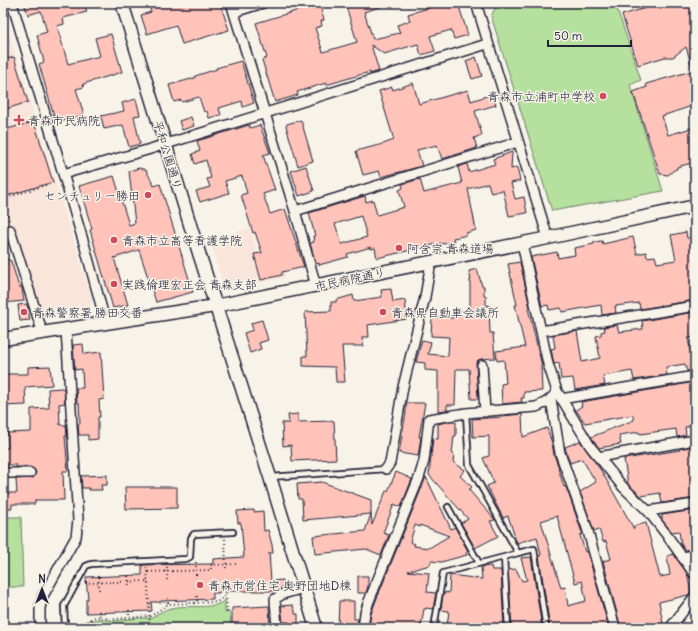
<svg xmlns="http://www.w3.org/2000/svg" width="698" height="631" viewBox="0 0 698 631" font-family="Delius,'Klee One',sans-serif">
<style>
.built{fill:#f9e5da}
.green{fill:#b5e09d;stroke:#6c816c}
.building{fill:#ffc3ba;stroke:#22223b;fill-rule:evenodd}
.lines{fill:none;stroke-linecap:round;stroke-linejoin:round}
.lane-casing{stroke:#22223b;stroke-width:8}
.street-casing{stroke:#22223b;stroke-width:12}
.secondary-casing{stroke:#22223b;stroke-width:15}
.path{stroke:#22223b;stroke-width:2;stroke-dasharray:1 3;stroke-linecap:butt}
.lane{stroke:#f7f3e8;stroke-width:4.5}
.street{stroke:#f7f3e8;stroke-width:9}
.secondary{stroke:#f7f3e8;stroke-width:12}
.poi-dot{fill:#d1495b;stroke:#f7f3e8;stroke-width:1.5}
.labels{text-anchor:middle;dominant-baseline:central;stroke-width:3;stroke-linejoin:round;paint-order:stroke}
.poi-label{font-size:12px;fill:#22223b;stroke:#f7f3e8;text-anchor:start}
.street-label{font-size:12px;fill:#22223b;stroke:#f7f3e8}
</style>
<rect width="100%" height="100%" fill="#f7f3e8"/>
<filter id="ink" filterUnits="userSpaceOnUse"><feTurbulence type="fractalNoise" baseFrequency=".025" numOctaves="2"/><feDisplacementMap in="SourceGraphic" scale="8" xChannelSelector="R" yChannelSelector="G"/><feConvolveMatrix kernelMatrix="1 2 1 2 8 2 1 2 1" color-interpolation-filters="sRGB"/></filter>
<g filter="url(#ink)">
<path class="built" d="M3,15L92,300L90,307L83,313L41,318L11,226L3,227Z
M250,228L257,252L276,246L285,277L232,289L223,285L210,240Z"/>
<path class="green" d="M498,3H615L641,80L630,85L663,191L552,211L491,16Z
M3,517H21L23,587H3Z
M225,600V613L230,612L231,628H75L92,620L100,619L114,621L138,618H152C158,614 164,609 172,608C187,604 213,611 225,600Z"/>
<path class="building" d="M24,3H84L87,12L63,18L64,24L57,26L68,64L100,56L95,38L111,34L122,72L83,84L84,87L76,89L84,115L56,123L39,64L44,62L37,35L47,32L41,11L28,15Z
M148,3H220L229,30L182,44L176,25L147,34L141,15L151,12Z
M345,3H386V5L364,12L373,39L400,33L397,25L410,21L408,14L445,3H458L468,35L454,39L451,30L430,36L435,51L421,55L418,44L384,54L371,45L379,71L370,74V72L366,73L326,85V83L297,92L298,95L275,102L262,60L267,58L256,23L299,10L298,8L309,5L311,9L320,6L324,20L321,21L322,26L315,28L323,52L357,42Z
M662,3H695V69L693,70L686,47L673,57H665L638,65L622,15Z
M14,57L28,102L3,110V60Z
M476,57L482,76L472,79L466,61Z
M241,61L254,103L243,107L242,101L219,108L221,115L209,118L207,111L204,112L199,97L182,102L181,100L174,102L169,85L195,78V76L217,69L216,68Z
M695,70V105L662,116L668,135L695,127V162L677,167V169L674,170L668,175L660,174L633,92L647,87L646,84Z
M413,83L419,104L468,90L471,101L493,94L496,105L475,111L482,135L474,138L477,148L442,159L437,145L417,150L422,166L381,177L379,171L363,175L356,151L383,144L394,140L379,91L392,87L393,90Z
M136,99L140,115L134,116L140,144L129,147L123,125L104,129L101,116L124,111L122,103Z
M191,117L194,126L182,130L179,121Z
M301,120L313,161L298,166L286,126L287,124Z
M34,122L53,182L3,197V130Z
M249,125L250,128L260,125L270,153L263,155L275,190L263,194L270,214L285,209L304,267L282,272V275L261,280L254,254L262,253L255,232L253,233L241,195L247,193L242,176L225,181L229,193L200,202L196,191L210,187L207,179L211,178L206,160L195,164L192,154L200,151L197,141Z
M512,152L511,169L517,167L520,181L511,183L515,199L524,197L527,213L509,216L503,190L491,193L488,183L468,189L476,230L466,233L467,235L453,238L454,242L441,244V243L377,258L375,248L371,249V247L347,254L348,257L319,265V263L316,264L310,243L314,242L313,236H315L309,213L365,196L366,202L373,200L377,215L404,207L399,190L403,188L402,184L420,179L424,193L462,183L458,167L467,164L469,172L495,164L493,159ZM361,216L367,237L342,244L335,224Z
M306,166L314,191L299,196L291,171Z
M139,168L146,170L154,186L160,184L193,292L156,302L139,250L114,258L128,305L113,308L90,230L92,229L79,186L114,176L129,225L135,223L129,171Z
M686,232L687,238H692L693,244L695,243V300L640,309L639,303L615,306L616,313L602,315L601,305L562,312L561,308L549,310L548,305L542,306L531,257L557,252L558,258L575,255L574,248L594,244L593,242L602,241L603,244L633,237L637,254L646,252L647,257L655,256L657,263L676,260L671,235Z
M3,257L11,261L19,287H22V289L24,301L3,303Z
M520,262L530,308H528L542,366H541L542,391L524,392V398H521L522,402L502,404L501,384L506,383L504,360L497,361L496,351L525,347L515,305H517L508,264Z
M477,269L482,286H484V296H486V306L489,305L490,333H493L495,358L481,359L478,360L476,363L478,399H471L469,369H456L455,405H447V410L438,411V371L425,370V363L416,362L422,340L431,342L428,354L448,356L449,337L431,336L432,317L453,318V311H470V280H471L469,271Z
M391,289L393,302L405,300L407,319L368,325L369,337H362L363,346H342L345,382H336L335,367L303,366V356H307L305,312L331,311V302H336V300L353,295L354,301L382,297L381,290Z
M27,304L30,320L20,321L18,305Z
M695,312V337L688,338L691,354H695V370L687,371L685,364L666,367L667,375L634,380L632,371L603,376L605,385L575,390L573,378L561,379L559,363L554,364L551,349L555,348L553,335L577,331L582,362L600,358L596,336L601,335V332L605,331L604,327L617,325L619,332L643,329L642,321Z
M262,320L268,340L259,343L261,349L250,353L244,333L253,330L251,323Z
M83,344L84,354L101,352L104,399L99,400L100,417H98V439L88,440V435H79L78,424H80L79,403H77L76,388H83L82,369L75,370L73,345Z
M50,366L52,385L25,387L26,405L3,406V374H28V367Z
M695,382V425L685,427L686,435L677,437L676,429L640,434L639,432L619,435L621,444L599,448L591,437L634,420L633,415L585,423L576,410L582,406L581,402Z
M62,388L64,389L65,403L59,404L60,425H66L67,436H65L68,471H63L64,500H35V504H12V508H3V493H17L16,479L33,478L36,473L35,470L30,467H16V465H3V448H8L7,433L31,432V409L49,408L48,389Z
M406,403H425L419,437H421L418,456L399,453L406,412Z
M298,414V422L334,421L336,459L292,461L291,445L283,446L282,423H289L288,415Z
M522,414L523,437L547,428L552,443L554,455L559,468H558L564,487L565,486L568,492L581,530L583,534L580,535L585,552L587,551L609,628H550L539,556L541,555L537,537L517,543L508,516L503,518L487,486L494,483L483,458L489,456V436L473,437L472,419L503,417V416ZM557,516L575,583L582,581L586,601L568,606L565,587L561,588L541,521Z
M446,422H456V436H454L452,454H454L453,462L465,470L460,476L472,487L469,490L495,520L490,521L498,536L475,548L461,523L468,519L429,475L433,438L438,439V424Z
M580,441L602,472L634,529V526L646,523L660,577L670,575L667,556L673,554L687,573L691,592L688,595L659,602L663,623L644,626L645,628H621L603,561L611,559L606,541L603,542L599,529L594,531L580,492L596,482L582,459L570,463L566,451L565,447Z
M695,446V498L662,503L660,493L641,496L628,484L624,459L680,450L679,449Z
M396,472L412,479L401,507L394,504L383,533L389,535L381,555L366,549L315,554L313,536L365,531L371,514L372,525L386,491H388Z
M107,475V485H101L102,490H89V488H82L81,476Z
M426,477L451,529L455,527L468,551L466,553L467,555L441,562L431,561L430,565L408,571L429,573L427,592L436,593L433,609L426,608V609H424L421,626L416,625L415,628H369L371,614L375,603ZM415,525L420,527V525L449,536L429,548L414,546L415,544L410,542Z
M322,482L371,500V514L303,520L302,499H298L297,484Z
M125,487H177V508L126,509Z
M254,510V512L263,511L264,531L268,530L272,545L273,553H269L271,581L283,580V588L276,591H219V593H213V599L161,601V602H151L152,611L86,613V599H88L86,577L142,575V565L213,564V559L244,557L241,523H238L237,511Z
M695,510V549L685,550L681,544L679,531L672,532L662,520V515Z
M531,557L542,628H512L508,570L516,569L522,581L527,580L521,558Z
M491,566L492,570H501L504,628H451L452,626H447L449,611L441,610L443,594H445V592L449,593L450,575L482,579L481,567Z
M358,576H368V586L366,593H358Z
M339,601H354V619H358L357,628H338Z
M293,605L294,610H295V614H298V624H289V622H283L281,606Z
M269,606L270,628H232V608Z"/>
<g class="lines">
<g class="lane-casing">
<path id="lane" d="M466,413L469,465L518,553L534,549L546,628
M270,477L386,469
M448,507L479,563
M65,628L64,606L86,566L91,564L186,559L190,557L191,538L194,534L233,532
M434,628L443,573L504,557
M508,628L504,557L518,553"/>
</g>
<g class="street-casing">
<path id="street" d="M12,3L85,247L106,324
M231,3L295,211L316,286
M476,3L548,238
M234,12L263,3
M63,174L147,150L487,44
M295,211L518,142
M3,232L10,230L43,334
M522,243L548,364L557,391L590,446L623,487L648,511L666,534L695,575
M541,331L695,306
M482,365L485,412
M551,399L560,453L587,528L615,628
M561,399L695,376
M598,457L695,440
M386,469L390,463L403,387L425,297L431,262
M3,473H30
M648,511L695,504
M682,557L695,555
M40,628V608L43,596L76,537L78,520L66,330
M277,628L275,599L283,594L304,588
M363,628L365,613L369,601L419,478L424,461L429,419L466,413L536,407C546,403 551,400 557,391
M670,628L695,596"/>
</g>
<g class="secondary-casing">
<path id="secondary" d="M122,3L192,231L270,477L316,628
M3,339L215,306L548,238L695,206"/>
</g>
<path class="path" d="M3,199L55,182
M3,204L9,221
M225,539L226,568
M196,562V576
M147,567L150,628
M167,567V580
M148,572L211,570V565L238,564
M128,576L129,588
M99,577V590
M85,583L148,581
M226,595L227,613
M197,596V603
M168,598V604
M129,610V617
M99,611L100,617
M90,619V628
M72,627L83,623L95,617L114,619L151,616L168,604L217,602L226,595V589"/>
<use href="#lane" class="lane"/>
<use href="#street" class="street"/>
<use href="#secondary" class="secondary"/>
</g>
</g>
<g class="poi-dot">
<circle cx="603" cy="96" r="4"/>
<path d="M17 114h4v4h4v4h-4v4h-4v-4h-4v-4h4z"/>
<circle cx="148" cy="195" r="4"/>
<circle cx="114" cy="240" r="4"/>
<circle cx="399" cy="248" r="4"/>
<circle cx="114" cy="284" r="4"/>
<circle cx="24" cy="312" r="4"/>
<circle cx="383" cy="312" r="4"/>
<circle cx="200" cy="585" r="4"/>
</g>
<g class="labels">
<g class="poi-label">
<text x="595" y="96" text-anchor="end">青森市立浦町中学校</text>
<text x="28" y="120">青森市民病院</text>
<text x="140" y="195" text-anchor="end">センチュリー勝田</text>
<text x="122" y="240">青森市立高等看護学院</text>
<text x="407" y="248">阿含宗 青森道場</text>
<text x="122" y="284">実践倫理宏正会 青森支部</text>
<text x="32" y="312">青森警察署 勝田交番</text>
<text x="391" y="312">青森県自動車会議所</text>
<text x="208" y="585">青森市営住宅 奥野団地D棟</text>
</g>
<g class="street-label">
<text transform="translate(168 155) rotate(73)">平和公園通り</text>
<text transform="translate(350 279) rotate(-12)">市民病院通り</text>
</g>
</g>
<rect width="698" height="631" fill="none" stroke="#f7f3e8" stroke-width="16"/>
<rect x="8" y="8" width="682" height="615" fill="none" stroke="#22223b" stroke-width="1.5" filter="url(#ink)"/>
<g transform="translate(42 589)" stroke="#f7f3e8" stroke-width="3" paint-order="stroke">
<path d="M0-3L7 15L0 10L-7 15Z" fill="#22223b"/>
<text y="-6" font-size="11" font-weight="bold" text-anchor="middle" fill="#22223b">N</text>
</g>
<path d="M548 40v6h83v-6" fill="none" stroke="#22223b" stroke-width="2"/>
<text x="554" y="40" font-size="12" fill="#22223b" stroke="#f7f3e8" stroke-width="3" paint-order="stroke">50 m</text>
</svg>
